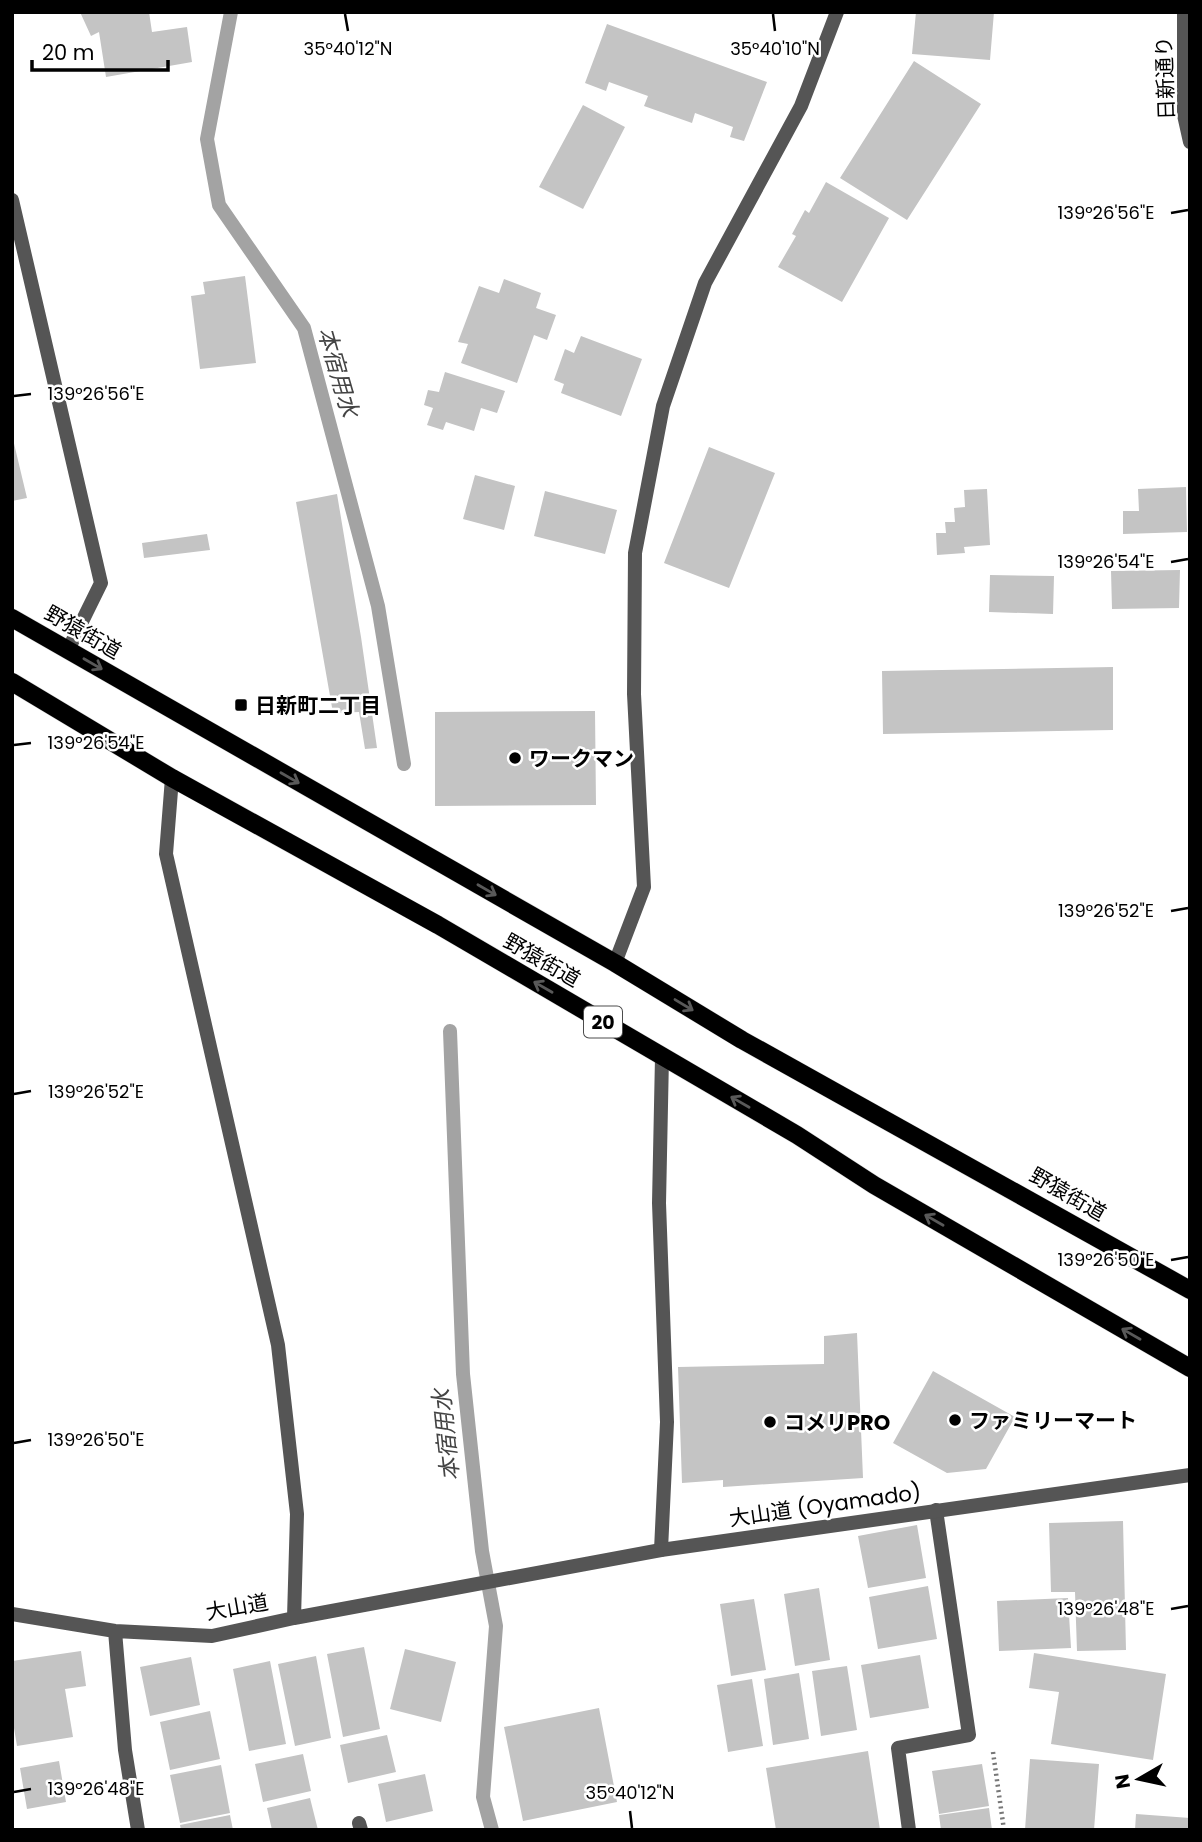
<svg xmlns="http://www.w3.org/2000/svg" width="1202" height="1842" viewBox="0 0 1202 1842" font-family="Poppins,'Noto Sans JP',sans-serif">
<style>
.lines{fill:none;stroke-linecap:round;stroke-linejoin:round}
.stream{stroke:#a3a3a3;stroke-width:14}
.building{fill:#c4c4c4}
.primary-casing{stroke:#dbdbdb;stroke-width:19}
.path{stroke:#777;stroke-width:4.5;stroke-dasharray:2 3.5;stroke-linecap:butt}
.lane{stroke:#555;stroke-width:14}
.street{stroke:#555;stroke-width:14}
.primary{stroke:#000;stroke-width:18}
.oneway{stroke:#595959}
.ticks{fill:none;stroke:#000;stroke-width:2.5}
.poi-dot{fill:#000;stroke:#fff;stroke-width:2.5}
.labels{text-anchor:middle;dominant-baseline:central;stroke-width:5;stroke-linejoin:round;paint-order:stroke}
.shield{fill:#fff;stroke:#4c4c4c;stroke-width:2}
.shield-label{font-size:19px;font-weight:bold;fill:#000}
.street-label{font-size:21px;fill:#000;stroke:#fff}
.poi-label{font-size:21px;font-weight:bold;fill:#000;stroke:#fff;text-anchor:start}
.water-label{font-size:23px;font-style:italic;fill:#444;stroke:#fff}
.ticks-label{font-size:18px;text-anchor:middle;fill:#000;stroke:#fff;stroke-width:5;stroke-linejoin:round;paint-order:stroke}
</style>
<rect width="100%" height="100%" fill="#fff"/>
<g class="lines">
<path class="stream" d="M231,12L207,139L219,205L304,328L378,606L404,764
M450,1031L463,1374L482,1551L496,1626L483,1797L492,1830"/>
</g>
<path class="building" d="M80,12H149L152,32L187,27L192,62L106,77L99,32L91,36Z
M916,12H994L990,60L912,54Z
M607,24L767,82L744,141L730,137L733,127L695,113L692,123L644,106L648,96L609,82L606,91L585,83Z
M914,61L981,104L907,220L840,178Z
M583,105L625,127L583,209L539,187Z
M826,182L889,218L842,302L778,267L796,236L792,234L805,210L809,213Z
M245,276L256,363L200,369L191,296L205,294L203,282Z
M504,279L541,293L536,308L556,315L547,340L534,335L517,383L461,363L468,344L458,342L479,286L499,293Z
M581,336L642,359L621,416L561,393L564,384L554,380L565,349L574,353Z
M445,372L505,391L497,413L481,408L474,431L446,422L443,430L427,425L433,408L424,405L428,390L439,392Z
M12,435L27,498L12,501Z
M709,447L775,473L729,588L664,563Z
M475,475L515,486L504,530L463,519Z
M1186,487L1187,532L1123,534V511H1139L1138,489Z
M987,489L990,545L964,547L965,553L937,555L936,533H946L945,522H955L954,508L965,507L964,490Z
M545,491L617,510L605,554L534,536Z
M337,494L361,637L377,748L365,749L359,712L333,713L296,502Z
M207,534L210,550L144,558L142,543Z
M1180,570L1179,608L1112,609L1111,571Z
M990,575L1054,576L1053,614L989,612Z
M1113,667V730L883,734L882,671Z
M595,711L596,805L435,806V712Z
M857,1333L863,1478L723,1487V1480L682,1483L678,1367L824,1364V1336Z
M933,1371L1015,1417L986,1469L947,1473L893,1443Z
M1123,1521L1126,1650L1077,1651L1075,1592H1051L1049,1523Z
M917,1525L926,1578L868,1588L858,1536Z
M928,1586L937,1639L878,1649L869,1597Z
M819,1588L830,1660L795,1666L784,1594Z
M1068,1598L1071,1648L999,1651L997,1601Z
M754,1599L766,1670L731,1676L720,1604Z
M364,1647L380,1729L343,1737L327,1654Z
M405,1649L456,1662L441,1722L390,1709Z
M81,1651L86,1686L65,1689L73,1737L17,1746L12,1716V1661Z
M1034,1653L1166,1674L1153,1760L1051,1744L1059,1692L1029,1688Z
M920,1655L929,1708L870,1718L861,1665Z
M316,1656L331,1738L295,1746L278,1664Z
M191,1657L200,1705L150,1716L140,1667Z
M270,1661L286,1744L249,1751L233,1669Z
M847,1666L857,1730L821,1736L812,1671Z
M799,1673L809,1739L773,1745L764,1679Z
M752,1679L763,1746L728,1752L717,1685Z
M599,1708L617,1802L523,1821L504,1727Z
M210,1711L220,1759L170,1770L160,1722Z
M387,1735L396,1772L348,1783L340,1745Z
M868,1751L880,1830H776L766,1768Z
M303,1754L311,1791L263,1802L255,1764Z
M1030,1759L1099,1764L1094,1830H1025Z
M59,1761L66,1802L27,1809L20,1768Z
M982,1764L989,1806L939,1814L932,1771Z
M221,1765L230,1813L180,1823L170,1775Z
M425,1774L433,1811L386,1822L378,1784Z
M310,1798L318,1830H272L267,1808Z
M989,1808L992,1830H941L939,1815Z
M1136,1814L1190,1818V1830H1135Z
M230,1815L233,1830H181L180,1825Z"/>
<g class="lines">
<g class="primary-casing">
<path id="primary" d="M12,618L615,963L742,1040L1190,1290
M12,682L172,778L438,925L797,1135L874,1185L1190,1368"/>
</g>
<path class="path" d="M993,1752L1004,1830"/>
<path class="lane" d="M661,1550L667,1422L659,1203L662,1057
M909,1830L898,1748L969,1735L936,1510"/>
<path class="street" d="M1184,12V115L1190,142
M12,200L101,583L68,650
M172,778L166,854L278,1345L297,1514L294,1618
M615,963L644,887L634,694L635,553L663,406L705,283L801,106L837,12
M12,1614L115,1631L212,1636L294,1618L661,1550L1190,1475
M115,1631L125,1750L138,1830
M359,1823L361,1830"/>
<use href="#primary" class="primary"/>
</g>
<defs><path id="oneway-shaft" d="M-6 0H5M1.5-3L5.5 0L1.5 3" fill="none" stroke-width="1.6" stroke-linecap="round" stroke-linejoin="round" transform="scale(1.75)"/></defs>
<g class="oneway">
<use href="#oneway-shaft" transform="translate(93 664) rotate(30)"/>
<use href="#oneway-shaft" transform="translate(290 778) rotate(30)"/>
<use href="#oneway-shaft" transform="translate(487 890) rotate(30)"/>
<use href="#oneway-shaft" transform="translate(543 987) rotate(-150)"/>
<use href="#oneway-shaft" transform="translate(684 1005) rotate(31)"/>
<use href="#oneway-shaft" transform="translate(740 1102) rotate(-150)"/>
<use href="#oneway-shaft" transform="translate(934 1220) rotate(-150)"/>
<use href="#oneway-shaft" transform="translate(1131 1334) rotate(-150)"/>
</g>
<path class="ticks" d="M345,14L348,31M773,14L775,31M1171,213L1188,210M14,396L31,394M1171,562L1188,559M14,745L31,743M1171,911L1188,908M14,1094L31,1091M1171,1260L1188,1257M14,1443L31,1440M1171,1609L1188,1606M14,1792L31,1789M630,1811L632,1828"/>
<g class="poi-dot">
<rect x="234" y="698" width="14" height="14" rx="3.5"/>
<circle cx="515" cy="758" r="7"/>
<circle cx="955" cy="1420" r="7"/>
<circle cx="770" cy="1422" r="7"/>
</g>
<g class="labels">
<rect class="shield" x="584" y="1006.5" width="38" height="31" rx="5"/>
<g class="shield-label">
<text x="603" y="1022">20</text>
</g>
<g class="street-label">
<text transform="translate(1165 78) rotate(-92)">日新通り</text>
<text transform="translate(83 632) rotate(30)">野猿街道</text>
<text transform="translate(542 960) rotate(30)">野猿街道</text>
<text transform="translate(1068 1194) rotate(30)">野猿街道</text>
<text transform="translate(825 1505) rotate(-8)">大山道 (Oyamado)</text>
<text transform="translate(237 1607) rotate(-10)">大山道</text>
</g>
<g class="poi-label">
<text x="255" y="705">日新町二丁目</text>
<text x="529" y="758">ワークマン</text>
<text x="969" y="1420">ファミリーマート</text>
<text x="784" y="1422">コメリPRO</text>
</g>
<g class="water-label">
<text transform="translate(338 372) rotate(74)">本宿用水</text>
<text transform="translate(446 1435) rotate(-96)">本宿用水</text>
</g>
</g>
<g class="ticks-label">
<text x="348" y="55">35°40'12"N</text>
<text x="775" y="55">35°40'10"N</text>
<text x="1106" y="219">139°26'56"E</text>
<text x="96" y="400">139°26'56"E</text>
<text x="1106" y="568">139°26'54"E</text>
<text x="96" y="749">139°26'54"E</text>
<text x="1106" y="917">139°26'52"E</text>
<text x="96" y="1098">139°26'52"E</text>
<text x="1106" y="1266">139°26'50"E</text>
<text x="96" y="1446">139°26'50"E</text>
<text x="1106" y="1615">139°26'48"E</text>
<text x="96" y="1795">139°26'48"E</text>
<text x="630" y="1799">35°40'12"N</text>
</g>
<rect width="1202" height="1842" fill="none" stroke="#000000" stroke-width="28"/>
<g transform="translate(1139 1779) rotate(261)" stroke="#ffffff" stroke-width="5" paint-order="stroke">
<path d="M0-5L12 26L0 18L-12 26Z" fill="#000000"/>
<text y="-10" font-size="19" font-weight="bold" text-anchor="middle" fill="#000000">N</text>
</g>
<path d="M32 60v10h136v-10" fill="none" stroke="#000000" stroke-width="3.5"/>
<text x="42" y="60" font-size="21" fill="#000000" stroke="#ffffff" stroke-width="5" paint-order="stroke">20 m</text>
</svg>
